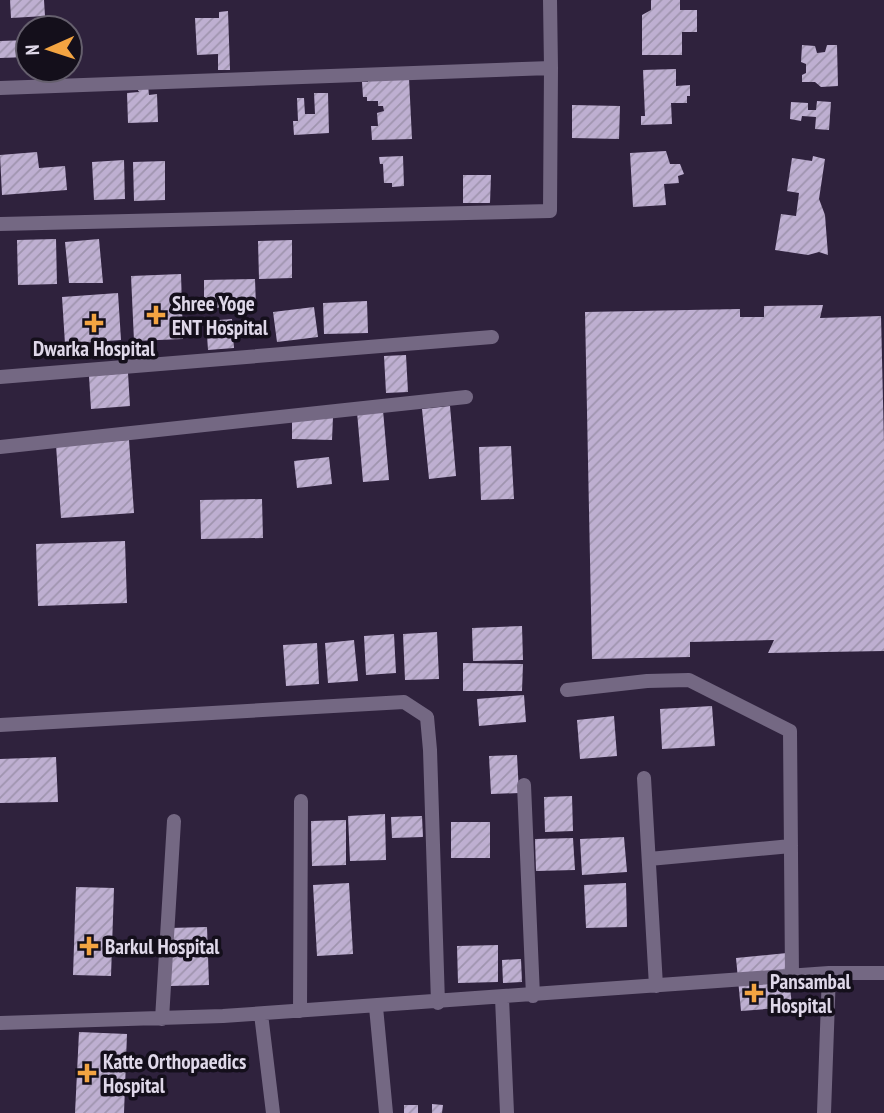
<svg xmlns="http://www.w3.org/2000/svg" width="884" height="1113" viewBox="0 0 884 1113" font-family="'PT Sans Narrow',sans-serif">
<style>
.building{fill:url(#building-hatch)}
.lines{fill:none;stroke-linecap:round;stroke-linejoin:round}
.street{stroke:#746883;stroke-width:14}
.poi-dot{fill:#f3a442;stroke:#140f1b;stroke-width:2.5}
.labels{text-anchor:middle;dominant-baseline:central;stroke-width:7;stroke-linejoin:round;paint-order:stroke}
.poi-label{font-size:21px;font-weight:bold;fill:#dfd8e9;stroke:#140f1b;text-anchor:start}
</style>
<defs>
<pattern id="building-hatch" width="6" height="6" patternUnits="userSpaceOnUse" patternTransform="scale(1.75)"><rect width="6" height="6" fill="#beafd1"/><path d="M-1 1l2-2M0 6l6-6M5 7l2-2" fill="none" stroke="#9f94ae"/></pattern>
</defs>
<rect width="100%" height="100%" fill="#2f223d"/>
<path class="building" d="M10,0H44L45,16L11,18Z
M651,0H680V10H697V32H682V55H642V15L651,10Z
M228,11L230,70H218V54L197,55L195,18H219V12Z
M28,22H46L47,28H28Z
M28,40V57L0,58V41Z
M802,45L815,46L817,53L825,52L827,45H837L838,86L821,87L815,82H802V75L806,73V64L801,62Z
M676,69V86L690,85V96H687V103H671L672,124L641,125V116H645L643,70Z
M368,76L409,78L412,139L372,140L371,126H378L377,113L384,111L383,106H378V101H367V97H363L362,82H368Z
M148,85L149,95L157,94L158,122L128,123L127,93L139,92L136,86Z
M314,93H328L329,133L294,135L293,121H298L297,98H304L305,114H315Z
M817,101L831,102L829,130L815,129L816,117L802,116L801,121L790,119L791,102L808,103V110H816Z
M572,105L620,106L619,139L572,138Z
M666,151L670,164H680L684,174L678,176L679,183L664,184L666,205L633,207L630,153Z
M37,152L39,168L65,166L67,190L2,195L0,155Z
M403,156L404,186L392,187V183H384L383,164H380L379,157Z
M813,156L825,159L819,199L825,215L828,255L819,252L808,255L775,250L781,214L796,216L799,193L787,191L792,158L812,161Z
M124,160L125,199L94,200L92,162Z
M165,161V200L134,201L133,162Z
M463,175H491L490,203H463Z
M56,239L57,284L18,285L17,240Z
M99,239L103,283H69L65,242Z
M292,240V278L259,279L258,241Z
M181,274L183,339L134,341L131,276Z
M255,279L256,307L204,308V280Z
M118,293L121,340L65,344L62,297Z
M367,301L368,333L324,334L323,303Z
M823,305L820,318L881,316L884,443V651L768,653L774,640L690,642V657L592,659L585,312L740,309V317H764V306Z
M314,307L318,337L277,342L273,312Z
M232,319L234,348L208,350L206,321Z
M406,355L408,392L386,393L384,356Z
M128,373L130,406L91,409L89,376Z
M450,406L456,476L429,479L422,409Z
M383,410L389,480L363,482L357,412Z
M292,416L333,417L332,440L292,439Z
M129,440L134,513L61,518L56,445Z
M511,446L514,499L481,500L479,447Z
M329,457L332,484L297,488L294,461Z
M262,499L263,538L201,539L200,500Z
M125,541L127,603L38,606L36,544Z
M522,626L523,660L473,661L472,628Z
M437,632L439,679L405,680L403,634Z
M394,634L396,673L366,675L364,636Z
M354,640L358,681L328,683L325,643Z
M317,643L319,684L286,686L283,645Z
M463,663L523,664L522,691H463Z
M524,695L526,722L479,726L477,699Z
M712,706L715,746L662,749L660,709Z
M614,716L617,756L580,759L577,720Z
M517,755L519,793L491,794L489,756Z
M56,757L58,802L0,803V759Z
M572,796L573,831L545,832L544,797Z
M385,814L386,860L350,861L348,816Z
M422,816L423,837L392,838L391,817Z
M346,820V865L312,866L311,821Z
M451,822H490V858H451Z
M624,837L627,872L582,875L580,839Z
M573,838L575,870L536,871L535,839Z
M349,883L353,954L317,956L313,885Z
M626,883L627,927L586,928L584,885Z
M76,887L114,888L111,976L73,975Z
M207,927L209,985L170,986L169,928Z
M498,945V982L458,983L457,946Z
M787,953L792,1007L741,1011L736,958Z
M521,959L522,982L503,983L502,960Z
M79,1032L127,1034L124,1113H75Z
M432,1104L443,1105L442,1113H432Z
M404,1105H418V1113H404Z"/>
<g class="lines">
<path class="street" d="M0,88L551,68L550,0
M0,224L550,211L551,68
M0,377L492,337
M0,447L466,397
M567,690L647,681L689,680L790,731L792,976
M0,725L404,702L427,717L430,750L438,1003
M644,778L656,986
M524,785L533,996
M649,859L791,846
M502,998L507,1113
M376,1007L386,1113
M300,1011L301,801
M261,1014L273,1113
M162,1019L174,821
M0,1023L223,1016L829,973H884
M824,1113L829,973"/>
</g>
<g class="poi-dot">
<path d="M152.5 304.5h7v7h7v7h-7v7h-7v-7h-7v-7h7z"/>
<path d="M90.5 312.5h7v7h7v7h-7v7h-7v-7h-7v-7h7z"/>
<path d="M85.5 935.5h7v7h7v7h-7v7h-7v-7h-7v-7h7z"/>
<path d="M750.5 982.5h7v7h7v7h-7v7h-7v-7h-7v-7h7z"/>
<path d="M83.5 1062.5h7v7h7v7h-7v7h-7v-7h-7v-7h7z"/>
</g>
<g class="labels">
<g class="poi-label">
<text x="172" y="303">Shree Yoge<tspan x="172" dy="24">ENT Hospital</tspan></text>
<text x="94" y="348" text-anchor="middle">Dwarka Hospital</text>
<text x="105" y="946">Barkul Hospital</text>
<text x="770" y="981">Pansambal<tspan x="770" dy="24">Hospital</tspan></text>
<text x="103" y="1061">Katte Orthopaedics<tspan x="103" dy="24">Hospital</tspan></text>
</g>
</g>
<g transform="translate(49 49) rotate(267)"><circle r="33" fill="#140f1b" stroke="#655f6d" stroke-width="2"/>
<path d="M0-5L12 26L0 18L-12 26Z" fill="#f3a442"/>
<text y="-10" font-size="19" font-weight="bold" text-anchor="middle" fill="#dfd8e9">N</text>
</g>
</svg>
